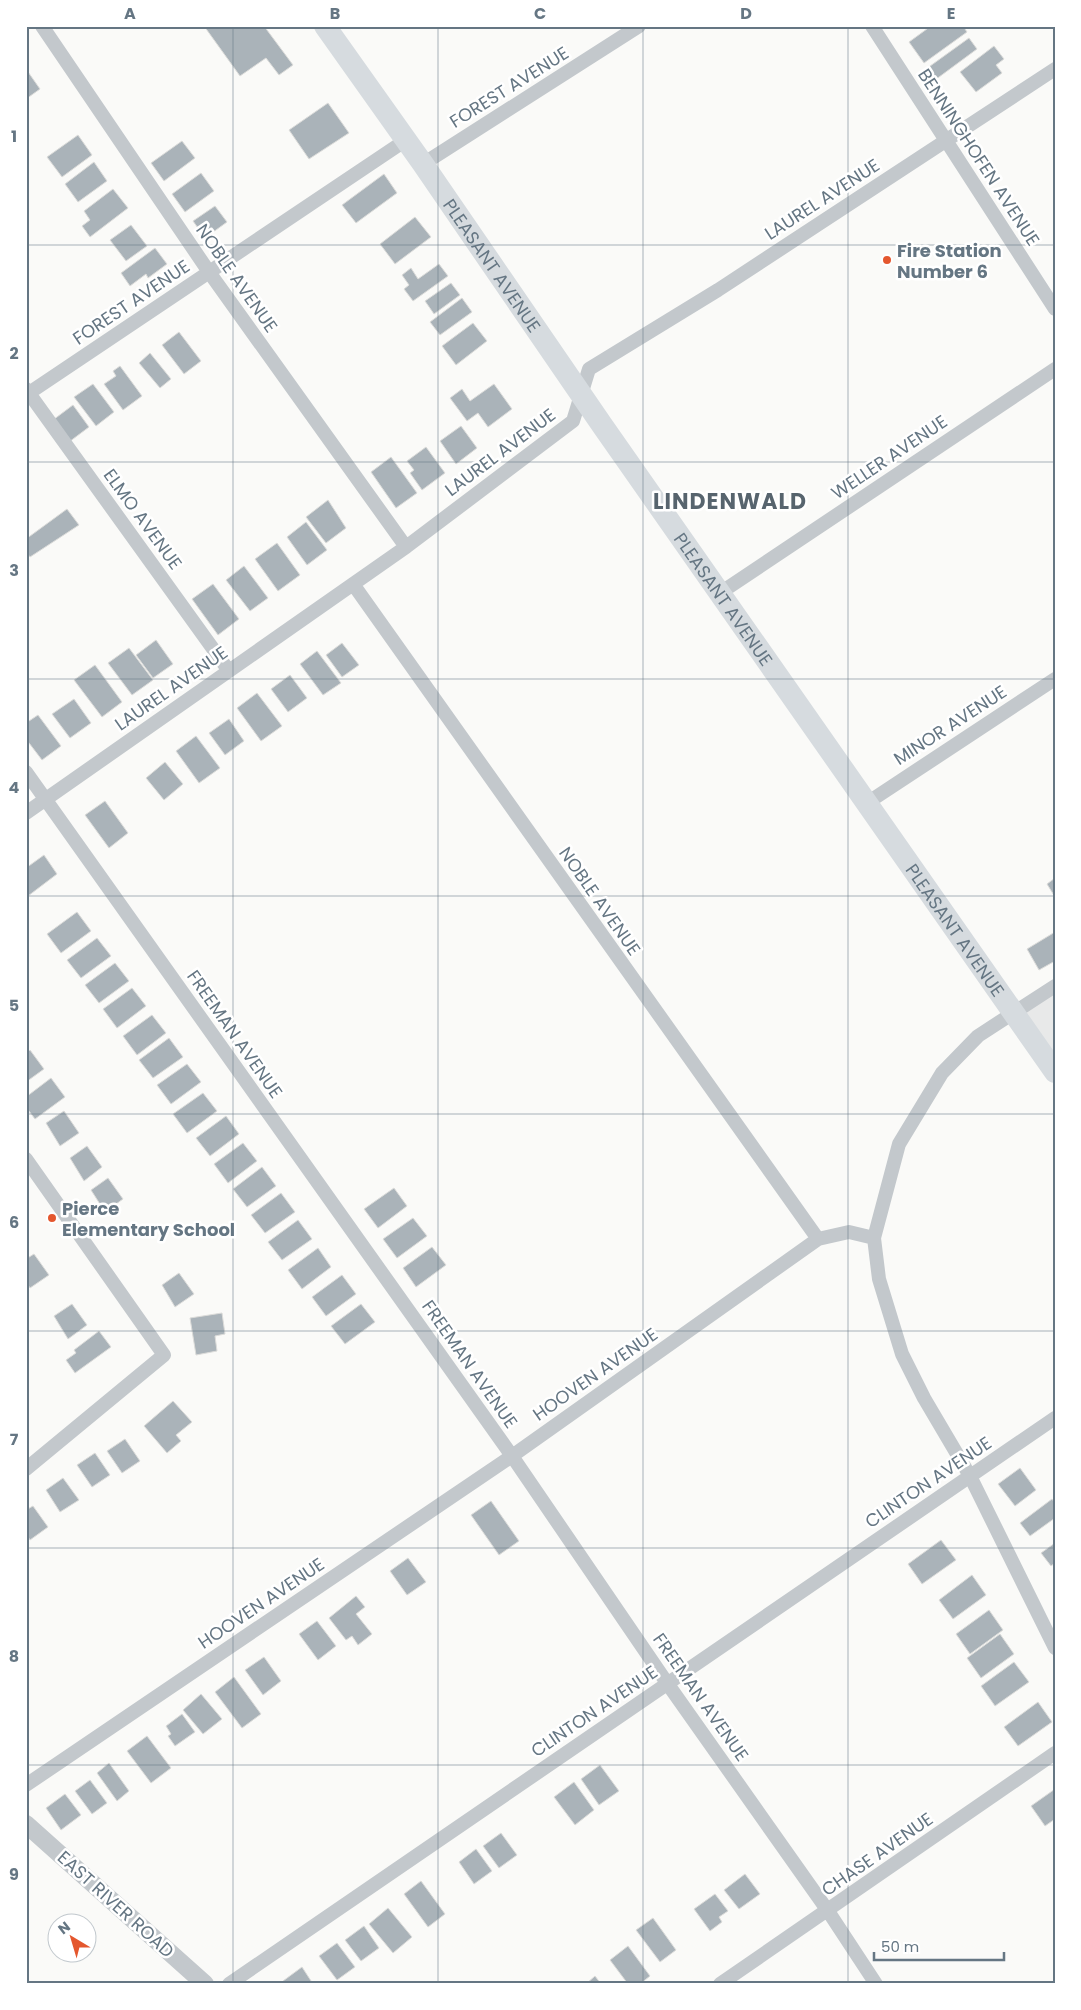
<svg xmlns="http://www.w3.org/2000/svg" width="1081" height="2010" viewBox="0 0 1081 2010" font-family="Poppins,sans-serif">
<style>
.built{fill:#e8e9e9}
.building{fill:#aab3b9;stroke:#dcdcda}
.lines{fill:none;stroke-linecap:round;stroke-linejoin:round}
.minor{stroke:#c3c8cc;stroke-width:14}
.tertiary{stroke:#c3c8cc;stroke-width:18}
.primary{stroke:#d6dbdf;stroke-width:22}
.grid{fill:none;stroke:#657683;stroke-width:1;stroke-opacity:0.55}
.poi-dot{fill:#e4572e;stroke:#fff;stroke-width:2}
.labels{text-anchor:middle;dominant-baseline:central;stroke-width:5;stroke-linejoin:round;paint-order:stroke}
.street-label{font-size:18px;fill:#657683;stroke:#fff}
.poi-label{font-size:18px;font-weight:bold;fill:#657683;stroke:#fff;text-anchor:start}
.district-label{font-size:22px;font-weight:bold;letter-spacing:1px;fill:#57646e;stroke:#fff}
.neatline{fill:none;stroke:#657683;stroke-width:2}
.grid-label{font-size:16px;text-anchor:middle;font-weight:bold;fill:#657683}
</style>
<rect width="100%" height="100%" fill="#fafaf8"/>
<path class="built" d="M1055,986V1072L1014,1011Z"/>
<path class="building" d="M204,26H264L293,65L279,75L266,58L240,76Z
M931,26H963L967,32L924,63L909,42Z
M969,38L977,49L935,80L926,69Z
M994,46L1004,59L996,65L1002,73L976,92L960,72Z
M26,69L40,89L26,99Z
M328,103L349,133L309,159L289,130Z
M78,135L92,155L62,177L47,157Z
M182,141L195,158L164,181L151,163Z
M94,162L107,181L78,202L65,184Z
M201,173L214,191L185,212L172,194Z
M384,174L397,193L356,223L342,205Z
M113,189L128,208L90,237L82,226L90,220L84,211Z
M215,206L227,222L205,238L193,221Z
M415,217L431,237L395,264L380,244Z
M131,225L147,246L126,261L110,240Z
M155,248L167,264L148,278L146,274L130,286L121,273Z
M439,264L448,276L413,301L404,289L409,285L402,275L411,268L418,279Z
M451,283L460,295L434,314L425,301Z
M462,298L472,312L440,335L430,322Z
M473,323L487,341L456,365L442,346Z
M179,332L201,361L184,374L162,345Z
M150,353L171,379L160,388L139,363Z
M120,366L142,396L123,410L104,384L116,376L113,371Z
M93,384L114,412L96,426L74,397Z
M494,384L512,409L488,427L478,413L467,421L450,398L462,389L470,401Z
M73,405L89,427L69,442L53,420Z
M461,426L477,448L456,464L440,441Z
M426,447L445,473L422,490L410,473L414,470L407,461Z
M391,457L417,493L396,508L371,472Z
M328,500L346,528L326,543L306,517Z
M67,509L79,525L30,557L26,552V539Z
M306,522L327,550L307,565L287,537Z
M277,543L300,575L278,591L255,559Z
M244,566L268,598L250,611L226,580Z
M213,584L239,619L218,635L192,599Z
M156,640L173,664L153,678L136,655Z
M342,643L359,665L342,677L326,655Z
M129,648L153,680L132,695L108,663Z
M317,651L341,683L323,695L300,664Z
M95,665L122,702L102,717L74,680Z
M290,675L307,698L288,712L271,689Z
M257,693L282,726L261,741L237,708Z
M74,699L91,723L70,738L52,714Z
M38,715L61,746L42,760L26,739V723Z
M229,719L244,741L225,755L209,733Z
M196,736L220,768L199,783L176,751Z
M165,762L183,784L164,800L146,778Z
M105,801L128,833L109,848L85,815Z
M44,855L57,874L28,896L26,868Z
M1055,878V897L1047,884Z
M77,912L91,931L61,953L47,934Z
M1055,932V961L1039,970L1027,949Z
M97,938L111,956L81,978L67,960Z
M115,963L129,981L99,1003L85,985Z
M132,988L146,1006L117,1028L103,1009Z
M152,1015L166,1033L137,1055L123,1036Z
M169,1038L183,1057L153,1078L139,1060Z
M30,1050L44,1069L26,1082V1054Z
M187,1064L201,1082L171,1104L157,1085Z
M51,1078L65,1097L35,1119L26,1107V1097Z
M203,1093L217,1111L187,1133L173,1114Z
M64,1111L79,1133L60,1146L46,1123Z
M226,1116L239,1134L210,1156L196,1138Z
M243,1143L257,1161L228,1183L214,1164Z
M87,1146L102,1167L84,1181L70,1158Z
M262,1167L276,1186L247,1207L233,1189Z
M108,1178L123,1199L105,1212L91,1190Z
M394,1188L407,1206L378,1228L364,1209Z
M281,1193L295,1212L265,1233L251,1215Z
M413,1218L427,1236L397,1258L383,1239Z
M298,1220L312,1239L282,1260L268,1242Z
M432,1247L446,1265L416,1287L403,1268Z
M318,1248L331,1267L302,1289L288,1270Z
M34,1254L49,1275L30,1288L26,1282V1259Z
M179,1273L194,1294L175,1307L162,1285Z
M342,1275L356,1294L326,1316L312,1297Z
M72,1304L87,1325L68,1339L54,1316Z
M361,1304L375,1322L345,1344L331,1326Z
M222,1313L225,1334L215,1336L217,1351L196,1355L190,1318Z
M99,1331L111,1347L75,1373L66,1360L76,1353L74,1350Z
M173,1401L192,1422L176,1435L181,1441L167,1453L144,1426Z
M125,1439L140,1461L122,1473L107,1451Z
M95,1453L110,1475L92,1487L77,1465Z
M1020,1468L1036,1490L1015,1506L998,1484Z
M63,1478L79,1500L60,1512L46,1490Z
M1052,1499L1055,1503V1518L1030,1536L1020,1523Z
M491,1501L519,1541L499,1555L471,1515Z
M33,1506L48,1527L30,1540L26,1534V1510Z
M941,1540L956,1560L922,1584L908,1564Z
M1055,1543V1563L1051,1566L1041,1553Z
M408,1558L426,1582L407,1595L390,1571Z
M972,1575L986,1595L953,1619L939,1600Z
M356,1596L365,1607L356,1614L372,1634L358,1645L352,1636L346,1640L329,1618Z
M989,1610L1003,1630L970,1654L956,1634Z
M317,1621L336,1646L318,1660L299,1634Z
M1000,1634L1014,1654L981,1678L967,1658Z
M264,1657L281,1681L263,1695L245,1670Z
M1014,1662L1029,1682L995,1706L981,1686Z
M234,1677L261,1714L242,1728L215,1692Z
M201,1694L222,1719L203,1734L183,1710Z
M1038,1702L1052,1722L1018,1746L1004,1727Z
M182,1714L195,1732L175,1746L168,1736L171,1734L166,1726Z
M147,1736L171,1768L151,1783L127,1751Z
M109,1763L129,1791L117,1801L97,1773Z
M600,1765L619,1791L599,1805L581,1779Z
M90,1780L107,1803L92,1814L75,1791Z
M574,1782L594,1810L575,1825L554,1797Z
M1055,1789V1819L1045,1826L1031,1806Z
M65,1794L81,1815L61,1830L46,1808Z
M501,1833L517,1855L499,1868L483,1846Z
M476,1849L492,1871L474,1884L459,1862Z
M745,1874L760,1894L739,1909L724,1890Z
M421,1881L445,1914L428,1927L404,1894Z
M715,1894L728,1911L719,1917L722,1922L710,1931L694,1909Z
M388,1908L412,1937L393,1953L369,1924Z
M653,1918L676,1950L660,1962L636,1930Z
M364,1926L379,1948L361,1961L345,1940Z
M337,1943L355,1967L337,1980L319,1956Z
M628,1946L650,1976L640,1984H628L610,1960Z
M302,1967L313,1984H284L283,1981Z
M595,1976L601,1984H586Z"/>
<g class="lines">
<path class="minor" d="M42,26L209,272L406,547
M872,26L1055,309
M423,164L639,26
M26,389L229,671
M26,395L406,140
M353,584L818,1239
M720,593L1055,369
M26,772L512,1456L667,1683L828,1911L876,1984
M867,803L1055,679
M26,813L406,547L573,421L589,369L718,290L1055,69
M26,1159L164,1355L26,1469
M874,1238L879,1279L902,1354L924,1398L970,1476L1055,1648
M26,1785L512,1456L818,1239L849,1232L874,1238L899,1144L942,1073L978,1036L1055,986
M229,1984L1055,1418
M720,1984L1055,1753"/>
<path class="tertiary" d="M26,1824L205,1984"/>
<path class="primary" id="s1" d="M325,26L423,164L602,425L1055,1072"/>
</g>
<path class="grid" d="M233,26V1984M438,26V1984M643,26V1984M848,26V1984M26,245H1055M26,462H1055M26,679H1055M26,896H1055M26,1114H1055M26,1331H1055M26,1548H1055M26,1765H1055"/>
<g class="poi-dot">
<circle cx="887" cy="260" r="5"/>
<circle cx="52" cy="1218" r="5"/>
</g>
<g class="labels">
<g class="street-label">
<text transform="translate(509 87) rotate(-32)">FOREST AVENUE</text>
<text transform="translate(979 157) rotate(57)">BENNINGHOFEN AVENUE</text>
<text transform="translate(822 199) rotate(-33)">LAUREL AVENUE</text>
<text stroke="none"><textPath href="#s1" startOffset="292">PLEASANT AVENUE</textPath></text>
<text transform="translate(237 278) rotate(55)">NOBLE AVENUE</text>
<text transform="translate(131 302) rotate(-34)">FOREST AVENUE</text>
<text transform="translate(500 452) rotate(-37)">LAUREL AVENUE</text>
<text transform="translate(889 457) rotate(-34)">WELLER AVENUE</text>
<text transform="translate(143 519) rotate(54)">ELMO AVENUE</text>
<text stroke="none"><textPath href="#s1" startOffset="698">PLEASANT AVENUE</textPath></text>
<text transform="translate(171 688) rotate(-35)">LAUREL AVENUE</text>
<text transform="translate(950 725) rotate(-33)">MINOR AVENUE</text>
<text transform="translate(600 901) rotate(55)">NOBLE AVENUE</text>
<text stroke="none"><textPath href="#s1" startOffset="1102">PLEASANT AVENUE</textPath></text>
<text transform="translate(235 1034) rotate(55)">FREEMAN AVENUE</text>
<text transform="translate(470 1364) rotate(55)">FREEMAN AVENUE</text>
<text transform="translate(595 1374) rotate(-35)">HOOVEN AVENUE</text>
<text transform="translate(928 1482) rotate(-34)">CLINTON AVENUE</text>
<text transform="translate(261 1603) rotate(-34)">HOOVEN AVENUE</text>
<text transform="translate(701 1697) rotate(55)">FREEMAN AVENUE</text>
<text transform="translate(594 1711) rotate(-34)">CLINTON AVENUE</text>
<text transform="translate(877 1854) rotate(-35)">CHASE AVENUE</text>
<text transform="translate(116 1904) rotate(42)">EAST RIVER ROAD</text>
</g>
<g class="poi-label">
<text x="897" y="250">Fire Station<tspan x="897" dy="21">Number 6</tspan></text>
<text x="62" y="1208">Pierce<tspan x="62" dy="21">Elementary School</tspan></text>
</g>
<g class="district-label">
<text x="730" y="501">LINDENWALD</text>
</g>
</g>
<rect width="1081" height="2010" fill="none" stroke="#ffffff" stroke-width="55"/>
<g transform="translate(72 1938) rotate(322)"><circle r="24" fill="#ffffff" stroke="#c1c8cd"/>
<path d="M0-4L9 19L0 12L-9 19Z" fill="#e4572e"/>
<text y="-8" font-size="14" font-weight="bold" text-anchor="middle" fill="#657683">N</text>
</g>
<path d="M874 1952v8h130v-8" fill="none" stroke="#657683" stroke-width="2.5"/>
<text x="881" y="1952" font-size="15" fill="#657683" stroke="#ffffff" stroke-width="4" paint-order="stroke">50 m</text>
<rect x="28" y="28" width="1026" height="1954" class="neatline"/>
<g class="grid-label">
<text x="130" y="19">A</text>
<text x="335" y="19">B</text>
<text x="540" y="19">C</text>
<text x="746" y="19">D</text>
<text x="951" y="19">E</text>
<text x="14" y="142">1</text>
<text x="14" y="359">2</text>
<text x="14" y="576">3</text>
<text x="14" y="793">4</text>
<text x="14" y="1011">5</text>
<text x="14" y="1228">6</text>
<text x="14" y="1445">7</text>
<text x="14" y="1662">8</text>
<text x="14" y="1880">9</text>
</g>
</svg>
